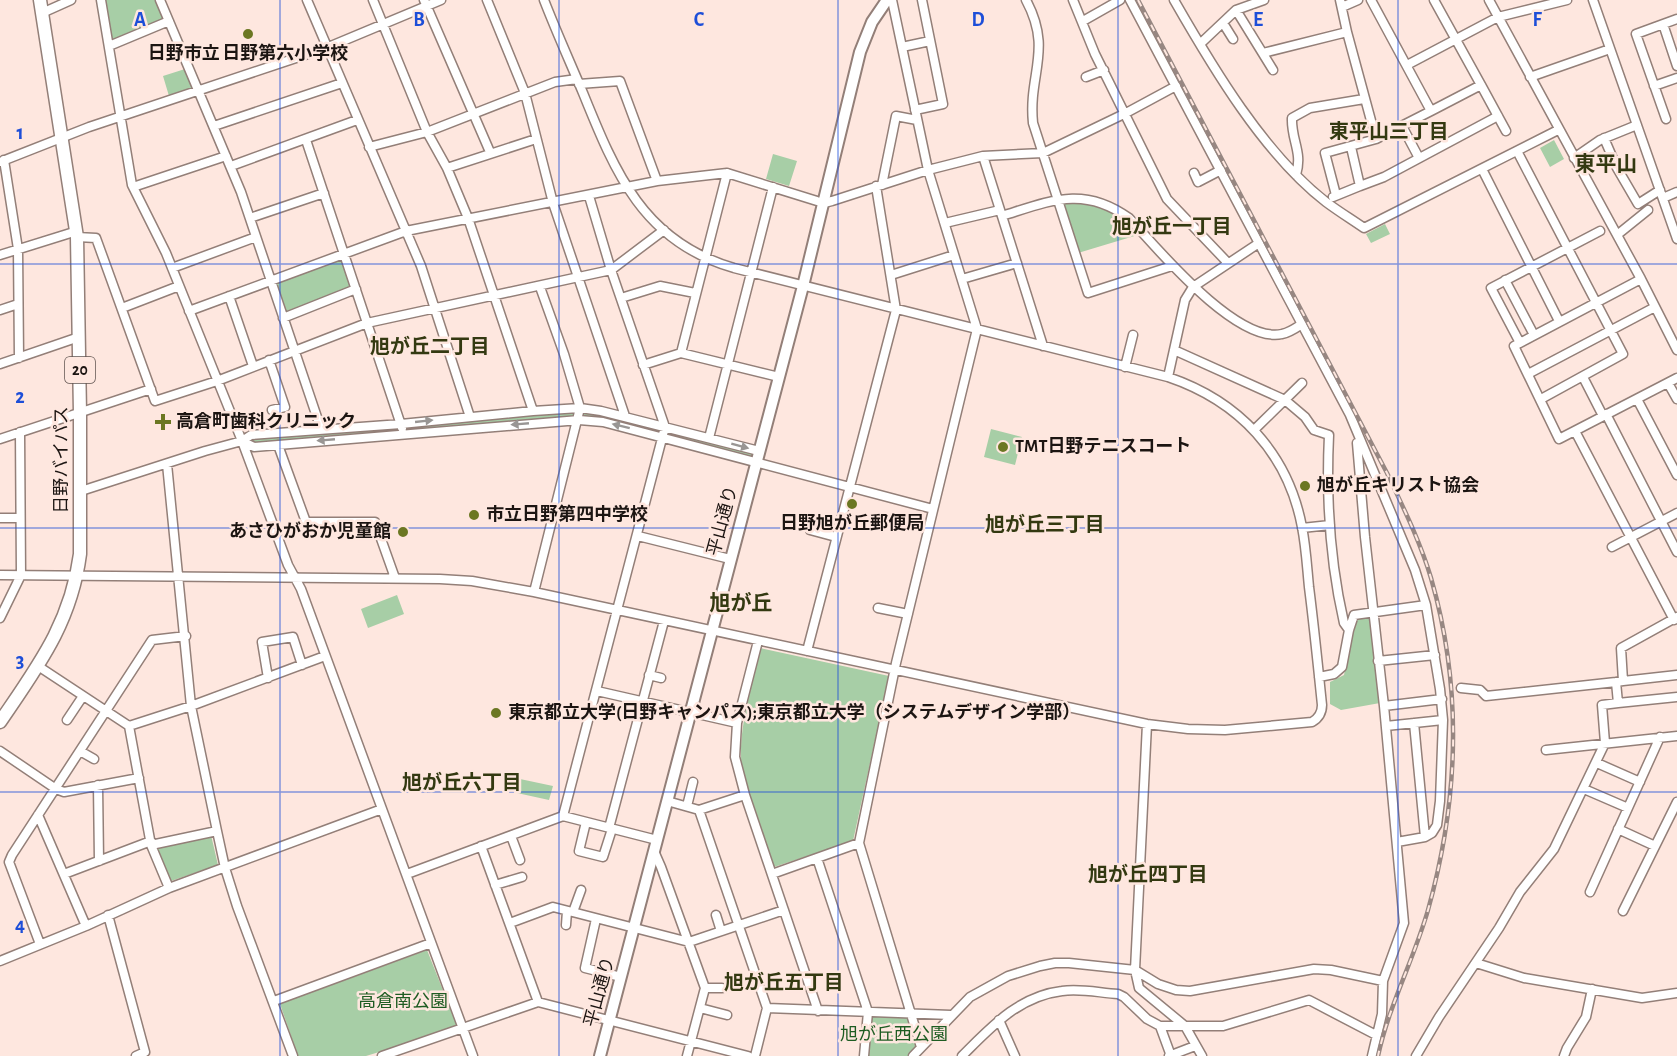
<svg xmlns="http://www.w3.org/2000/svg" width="1677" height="1056" viewBox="0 0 1677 1056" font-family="'Alegreya Sans','Noto Sans JP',sans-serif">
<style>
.green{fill:#a7cea6}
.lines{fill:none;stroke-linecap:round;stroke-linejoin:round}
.minor-casing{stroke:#937f78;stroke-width:11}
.major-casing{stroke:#937f78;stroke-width:14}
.highway-casing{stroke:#937f78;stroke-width:15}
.minor{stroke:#fff;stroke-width:8}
.major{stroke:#fff;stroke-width:10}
.highway{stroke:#fff;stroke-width:12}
.rail-casing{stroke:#978782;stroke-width:4.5}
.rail{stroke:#fee7df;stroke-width:2;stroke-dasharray:7;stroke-linecap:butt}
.oneway{fill:#999694}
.grid{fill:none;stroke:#1d4ed8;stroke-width:1.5;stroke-opacity:0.55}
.poi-dot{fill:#6b7722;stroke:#fee7df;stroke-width:2}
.labels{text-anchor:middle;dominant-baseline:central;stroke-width:5;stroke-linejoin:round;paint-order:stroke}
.shield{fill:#fee7df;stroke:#605450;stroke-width:1.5}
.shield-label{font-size:16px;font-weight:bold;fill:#1c1512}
.poi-label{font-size:18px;font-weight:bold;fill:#1c1512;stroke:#fee7df;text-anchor:start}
.street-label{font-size:18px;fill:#1c1512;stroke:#fee7df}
.park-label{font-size:18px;fill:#1e5c22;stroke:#fee7df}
.neighbourhood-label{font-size:20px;font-weight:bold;fill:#333911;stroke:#fee7df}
.quarter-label{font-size:21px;font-weight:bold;fill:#333911;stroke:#fee7df}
.grid-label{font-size:20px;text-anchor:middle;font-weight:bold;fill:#1d4ed8;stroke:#fee7df;stroke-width:5;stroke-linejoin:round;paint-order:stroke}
</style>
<rect width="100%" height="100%" fill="#fee7df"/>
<path class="green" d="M105,0H158L165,16L163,21L113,40L111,39Z
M185,69L194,88L169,96L163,76Z
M1554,140L1564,159L1550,167L1540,148Z
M773,154L797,161L789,186L766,179Z
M1086,202C1108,208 1124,219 1141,234L1078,253L1062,203Z
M1385,224L1390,234L1371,243L1366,234Z
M344,254L356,289L283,318L270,281Z
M580,408L759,451L756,463L603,422L254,447L242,441L251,435Z
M991,429L1022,437L1015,465L984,457Z
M397,595L404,614L368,628L361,609Z
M1370,615L1380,703L1341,710L1330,704V682L1344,675L1354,625L1359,618Z
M760,648L889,676L853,841L774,867C763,835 742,790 741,757C740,723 753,682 760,648Z
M520,779L553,786L549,800L517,793Z
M211,835L218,865L171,881L156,847Z
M427,950L458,1028L366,1056H298L280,1004Z
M868,1012L911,1014L921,1047L913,1056H864Z"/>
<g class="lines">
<g class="minor-casing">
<path id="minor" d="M101,0L132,185L166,253L242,441L288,565L301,589L473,1056
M160,0L241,192L321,429
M307,0L421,266L470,417
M373,0L427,132L447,168L468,218L533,411
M424,0L490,152
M487,0L525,93L553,203L625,416
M892,0L928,170L977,329L896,663L859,843L921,1047
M1026,0C1053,50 1028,74 1033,123L1088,293L1172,266
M1073,0L1095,54L1167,199L1228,263
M1130,0L1350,415L1415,570L1426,605L1440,689L1443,720L1440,801L1437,825L1432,833L1425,837L1397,842
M1174,0C1213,68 1264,154 1326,202C1338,211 1351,219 1364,228L1558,130
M1371,0L1431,111L1481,85L1506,131
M1434,0L1481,85
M1489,0L1641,279L1677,350
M1593,0L1677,239
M1342,7L1358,0
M1236,10L1273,70
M42,13L71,0
M1083,21L1120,0
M1223,23L1233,39
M1663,24L1677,66
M1347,32L1376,139
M1200,44L1236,10L1264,0
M109,46L169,21
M902,47L930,41
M1263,53L1347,32L1340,0
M1407,65L1498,17L1567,0
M1086,77L1104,70
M1530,77L1610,49
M579,84L620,81L657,181
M1654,86L1677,78
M915,110L943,104L922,0
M1666,119L1636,34L1677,19
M214,126L342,83
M1402,126L1419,158
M1604,138L1617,168L1638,204L1660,190
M306,140L402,428
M369,147L427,132L555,82L577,79
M1517,151L1623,354L1541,399
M983,156L1043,346
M1574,158L1600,140L1637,125
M4,160L18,249L19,358
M0,162L89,127L326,48L441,0
M231,166L357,120
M447,168L536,139
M1482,169L1559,321
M1194,173L1198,182L1221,170
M1296,175C1303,152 1291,140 1292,118L1310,108L1364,99
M882,185L896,116L917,120
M1360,186L1384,177L1498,116
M133,187L226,156
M1336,195L1325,153L1376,139L1431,111
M1333,197L1360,186L1351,147
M1663,198L1677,192
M1002,216C1050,201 1083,185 1129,218C1157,248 1236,344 1282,334C1289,333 1296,328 1302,324
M250,218L324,193
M945,223L1000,210
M1617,235L1648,210
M77,237L96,238L155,401L217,381L367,323L611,270L664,230
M0,255L77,231
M172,268L256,237
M891,275L954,255
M962,279L1017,263
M1641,279L1514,346L1559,439L1677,378
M1505,280L1534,335
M229,296L253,366
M621,298L660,286L695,293
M122,308L179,286
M0,310L18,304
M189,311L406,231L657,181L727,173L817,201L824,203L832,201L928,170L983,156L1043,153L1126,113L1176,86
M283,318L356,289
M1520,343L1491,288L1600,231
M1174,350L1285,400L1305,417L1314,430L1329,435C1326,498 1330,562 1344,623L1349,630
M681,353L727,173
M269,360L285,407L272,410
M0,364L79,337
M643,365L681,353L779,377
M1125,367L1133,335
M1528,374L1655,307
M1168,377L1185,300L1193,287L1259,243
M1583,377L1603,416
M1668,383L1677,399
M1637,399L1677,475
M1606,414L1677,552
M1254,430L1302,383
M1575,431L1674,620
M709,438L773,187
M0,439L151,389
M242,441L254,447L579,420L603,422L933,509
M1357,443L1365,537L1384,706L1404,923L1383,981L1382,1014L1372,1056
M278,445L306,522H375L395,578
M167,464L191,706L217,831L225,868L237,906L293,1056
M81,491L205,451L242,441L251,435L401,424L533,411L580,408L601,411L759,451
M0,518H20
M1302,528L1330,525
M810,530L836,537
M638,536L730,559
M1612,547L1677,513
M0,575L440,579L472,581L534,592L1147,724L1188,729L1225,730L1312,722C1319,718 1322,713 1322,705C1318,666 1314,626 1309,587C1307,567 1306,547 1302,527C1288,453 1239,401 1168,377L734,268C643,242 615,172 583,93C570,62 556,31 544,0
M534,592L580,408L564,354L540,287
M878,608L908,614
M0,618L21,575L20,432
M758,641L737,723L735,757L745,795L818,1011
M807,651L896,310L876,186
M1378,661L1435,655
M38,666L129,726
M649,675L661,678
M1319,677L1334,674L1342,667L1349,630L1354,615L1426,605
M268,678L262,642L293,637L302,665
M1623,681L1677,675
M1461,688L1480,690L1486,696L1616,682
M597,691L737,723
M1618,703L1677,697
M1384,706L1442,699
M67,720L83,696
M1414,723L1425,837
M1147,724L1135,970L1139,988L1185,1026L1202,1056
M129,726L191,706L325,656
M129,726L151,845L169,888
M1386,726L1443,720
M1546,750L1677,736
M0,751L56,789L64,792L139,778
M80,751L94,759
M1597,763L1640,782
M98,785L99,861
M1584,789L1628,808
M667,801L699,810L745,795
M687,806L693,782
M699,810L767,1008L755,1056
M38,815L86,926
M563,816L665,427L611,270L589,196
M586,822L579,851L603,857L612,829
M609,828L664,621
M1618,829L1655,846
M511,836L520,860
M151,845L217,831
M481,846L538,1002
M654,851L661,867L705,988L687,1056
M817,858L868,1012L864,1056
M64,874L151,841
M407,874L563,816L657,840
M772,874L859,843
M495,885L522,877
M1590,892L1660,737
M1623,911L1677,802
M573,912L581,890
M108,915L145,1052L136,1056
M716,915L721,931
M596,919L585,968L621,977
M510,923L553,907L689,942L784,910
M566,925L567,911
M40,944L9,862L12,855L152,640L186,636
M0,961L86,926L169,888L382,809
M1476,963L1524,978L1642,998L1677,993
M705,988H722
M274,1001L431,943
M700,1008L727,1015
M767,1008L951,1015
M999,1020L1015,1056
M1160,1026L1171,1056
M382,1056L538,1002L748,1056
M913,1056L970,997L1008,976L1040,966L1055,963H1069L1135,970L1158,984L1176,990L1190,991L1314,969L1331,970L1383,981
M962,1056C991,1027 1019,996 1062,991C1080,988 1100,993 1118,994L1124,997L1147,1019L1160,1026H1223L1309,1000L1376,1035
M1169,1056L1195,1046
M1416,1056L1439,1017L1499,928L1520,892L1554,849L1605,743L1602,705L1618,703L1616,682L1623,681L1621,648L1677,617
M1564,1056L1567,1048L1586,1017L1592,989"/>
</g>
<g class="major-casing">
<path id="major" d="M600,1056L803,286L860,52L872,22L887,0"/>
</g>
<g class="highway-casing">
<path id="highway" d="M0,722C38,666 71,623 80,554V413L77,237L40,0"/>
</g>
<use href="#minor" class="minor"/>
<use href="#major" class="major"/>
<use href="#highway" class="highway"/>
<g class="rail-casing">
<path id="rail" d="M1138,0L1387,473C1403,507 1420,541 1431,578C1463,689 1459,799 1428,910C1414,959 1389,1005 1378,1056"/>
</g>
<use href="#rail" class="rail"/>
</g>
<defs><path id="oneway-solid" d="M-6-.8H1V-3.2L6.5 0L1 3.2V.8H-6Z" transform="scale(1.5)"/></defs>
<g class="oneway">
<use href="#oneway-solid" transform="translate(424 421) rotate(-6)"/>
<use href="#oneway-solid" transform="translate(520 424) rotate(175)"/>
<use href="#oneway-solid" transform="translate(621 426) rotate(-166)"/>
<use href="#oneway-solid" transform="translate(326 440) rotate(175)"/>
<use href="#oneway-solid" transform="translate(740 446) rotate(15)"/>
</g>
<path class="grid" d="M280,0V1056M559,0V1056M838,0V1056M1118,0V1056M1398,0V1056M0,264H1677M0,528H1677M0,792H1677"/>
<g class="poi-dot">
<circle cx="248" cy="34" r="6"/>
<path d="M160 413h6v6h6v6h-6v6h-6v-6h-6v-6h6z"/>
<circle cx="1003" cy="447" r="6"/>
<circle cx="1305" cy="486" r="6"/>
<circle cx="852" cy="504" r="6"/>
<circle cx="474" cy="515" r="6"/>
<circle cx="403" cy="532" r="6"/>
<circle cx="496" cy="713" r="6"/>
</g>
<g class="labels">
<rect class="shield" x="65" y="357" width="30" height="26" rx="4.5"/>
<g class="shield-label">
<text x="80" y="370">20</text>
</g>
<g class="poi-label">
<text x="248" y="54" text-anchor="middle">日野市立 日野第六小学校</text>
<text x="176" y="422">高倉町歯科クリニック</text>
<text x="1015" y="447">TMT日野テニスコート</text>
<text x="1317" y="486">旭が丘キリスト協会</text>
<text x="486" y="515">市立日野第四中学校</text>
<text x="852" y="524" text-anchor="middle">日野旭が丘郵便局</text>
<text x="391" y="532" text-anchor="end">あさひがおか児童館</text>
<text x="508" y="713">東京都立大学(日野キャンパス);東京都立大学（システムデザイン学部）</text>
</g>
<g class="street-label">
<text transform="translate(62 460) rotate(-90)">日野バイパス</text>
<text transform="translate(723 521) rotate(-75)">平山通り</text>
<text transform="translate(600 992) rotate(-75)">平山通り</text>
</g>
<g class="park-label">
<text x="403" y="1002">高倉南公園</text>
<text x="894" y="1035">旭が丘西公園</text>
</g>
<g class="neighbourhood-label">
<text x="1389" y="132">東平山三丁目</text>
<text x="1172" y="227">旭が丘一丁目</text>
<text x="430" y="347">旭が丘二丁目</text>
<text x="1045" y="525">旭が丘三丁目</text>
<text x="462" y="783">旭が丘六丁目</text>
<text x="1148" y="875">旭が丘四丁目</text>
<text x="784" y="983">旭が丘五丁目</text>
</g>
<g class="quarter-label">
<text x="1606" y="164">東平山</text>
<text x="741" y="603">旭が丘</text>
</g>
</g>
<g class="grid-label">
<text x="140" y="26">A</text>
<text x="419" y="26">B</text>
<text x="699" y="26">C</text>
<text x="978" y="26">D</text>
<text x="1258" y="26">E</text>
<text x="1537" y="26">F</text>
<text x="20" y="139">1</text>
<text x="20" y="403">2</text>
<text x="20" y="667">3</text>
<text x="20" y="931">4</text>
</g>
</svg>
